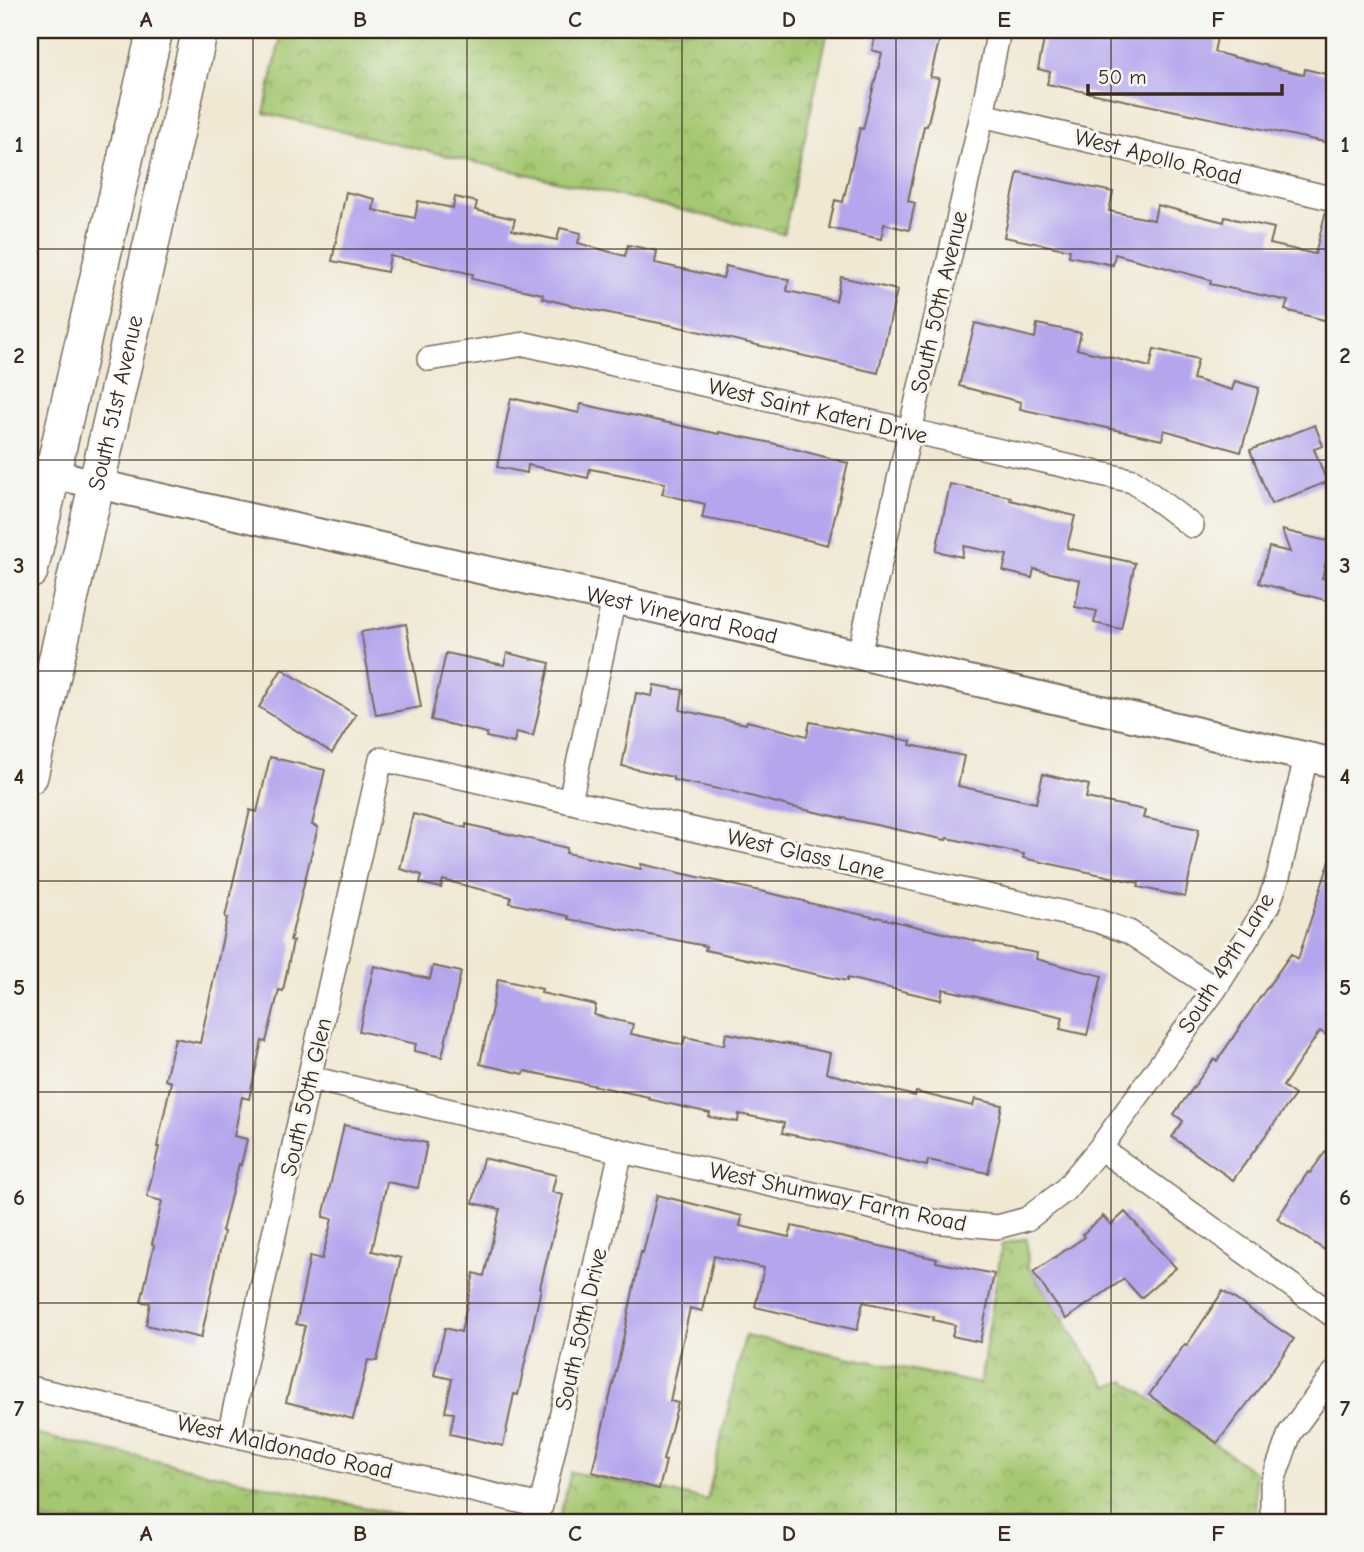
<svg xmlns="http://www.w3.org/2000/svg" width="1364" height="1552" viewBox="0 0 1364 1552" font-family="'Comic Neue',sans-serif">
<style>
.park{fill:url(#park-crowns);stroke:#707948;stroke-width:2}
.building{fill:#b4a5ed}
.lines{fill:none;stroke-linecap:round;stroke-linejoin:round}
.minor-casing{stroke:#7a6c5d;stroke-width:26}
.tertiary-casing{stroke:#7a6c5d;stroke-width:32}
.primary-casing{stroke:#7a6c5d;stroke-width:38}
.minor{stroke:#fff;stroke-width:23}
.tertiary{stroke:#fff;stroke-width:28}
.primary{stroke:#fff;stroke-width:35}
.grid{fill:none;stroke:#3b2a1e;stroke-width:2;stroke-opacity:0.55}
.labels{text-anchor:middle;dominant-baseline:central;stroke-width:6;stroke-linejoin:round;paint-order:stroke}
.street-label{font-size:23px;fill:#3b2a1e;stroke:#f6f6f2}
.neatline{fill:none;stroke:#3b2a1e;stroke-width:2.5}
.grid-label{font-size:23px;text-anchor:middle;font-weight:bold;fill:#3b2a1e}
</style>
<defs>
<pattern id="park-crowns" width="20" height="18" patternUnits="userSpaceOnUse" patternTransform="scale(1.75)"><rect width="20" height="18" fill="#a4c871"/><path d="M2 6a3 3 0 1 1 6 0M12 15a3 3 0 1 1 6 0" fill="none" stroke="#87a35c"/></pattern>
</defs>
<rect width="100%" height="100%" fill="#f6f6f2"/>
<filter id="ink" filterUnits="userSpaceOnUse"><feTurbulence type="fractalNoise" baseFrequency=".0143" numOctaves="2"/><feDisplacementMap in="SourceGraphic" scale="14" xChannelSelector="R" yChannelSelector="G"/><feConvolveMatrix kernelMatrix="1 2 1 2 8 2 1 2 1" color-interpolation-filters="sRGB"/></filter>
<filter id="wash" filterUnits="userSpaceOnUse"><feTurbulence type="fractalNoise" baseFrequency=".00686" numOctaves="4" result="noise"/><feDisplacementMap in="SourceGraphic" scale="28" xChannelSelector="R" yChannelSelector="G"/><feGaussianBlur stdDeviation="1.57" result="paint"/><feColorMatrix in="noise" values="0 0 0 0 0 0 0 0 0 0 0 0 0 0 0 0 0 1.4 0 .05"/><feComposite in="paint" operator="in"/></filter>
<g filter="url(#wash)">
<rect width="100%" height="100%" fill="#f0e8d3"/>
<path class="park" d="M282,30H828L784,234L264,113Z
M1027,1238L1028,1266L1107,1387L1125,1381L1255,1472L1256,1522H558L571,1472L707,1500L745,1336L980,1384L1002,1244Z
M30,1433L430,1522H30Z"/>
<g id="blocks">
<path class="building" d="M877,30H942L930,77L939,78L927,126H924L908,201L915,203L909,230L884,224L881,239L829,228L835,200L843,202L860,128L863,129L882,53L872,50Z
M1046,30H1181L1217,38L1214,52L1304,75L1305,69L1334,76V144L1047,84L1050,72L1038,69Z
M1018,172L1113,192L1109,211L1154,220L1157,205L1224,222L1225,217L1274,228L1270,244L1315,254L1326,211L1334,213V295L1328,321L1285,310L1288,301L1210,284L1211,280L1115,254L1113,265L1069,256L1070,250L1004,237Z
M346,192L375,199L373,210L415,218L418,201L453,208L455,197L477,202L475,210L515,219L512,230L557,240L560,228L581,233L578,243L625,256L628,245L657,251L655,263L723,278L726,266L767,276L789,279L787,291L836,301L841,277L897,290L878,373L675,326L578,307L542,298L543,294L472,279L473,274L390,256L387,272L332,261Z
M975,323L1035,338L1037,324L1081,333L1077,349L1150,367L1154,349L1198,359L1193,379L1232,390L1235,381L1259,388L1241,452L1164,430L1162,440L1020,409L1021,402L959,386Z
M511,398L579,413L581,404L719,434V432L772,443L848,463L828,545L759,528L702,518L705,504L662,494L665,483L590,469L588,478L528,465L527,473L497,467Z
M1315,425L1323,446L1314,449L1327,482L1271,504L1250,450Z
M950,484L1011,497L1010,500L1075,516L1067,548L1135,563L1121,629L1094,623L1097,611L1075,607L1080,580L1034,569L1032,578L1003,571L1007,555L964,546L962,557L936,551Z
M1282,530L1331,542L1322,578L1334,581L1329,601L1259,583L1269,547L1290,552Z
M406,624L421,707L376,715L361,632Z
M446,653L504,665L507,653L550,663L533,736L516,732L514,743L486,737L487,733L431,720Z
M282,669L356,715L332,753L259,707Z
M654,685L683,690L680,710L746,724L747,721L807,736L810,722L911,741L910,745L964,756L958,786L1036,803L1043,774L1089,785L1086,798L1145,810L1143,818L1199,829L1185,897L1138,887L1139,883L1023,858L1024,854L947,838L946,840L792,807L724,789L723,790L673,780V777L622,766L636,693L652,696Z
M270,757L325,770L312,825L318,827L290,941H293L283,991L279,990L266,1042L262,1041L249,1099L242,1097L234,1136L247,1139L241,1165L239,1164L222,1231L224,1232L201,1338L146,1325L150,1303L141,1302L154,1245L152,1244L162,1201L147,1197L159,1147H157L171,1082L165,1080L175,1038L200,1043L227,918L225,917L250,810L257,812Z
M413,814L466,828V824L567,848L566,853L641,869V864L804,901V902L877,918V917L993,945L1037,953L1036,959L1102,976L1087,1035L1060,1029L1063,1017L943,989L941,1000L847,978V981L705,950L706,946L568,919V916L510,903L511,897L443,880L441,888L420,883L422,875L400,869Z
M1330,860L1334,861V1040L1320,1031L1283,1086L1295,1095L1233,1180L1172,1137L1183,1121L1174,1114L1214,1059L1217,1061L1259,999L1291,954L1298,959Z
M374,966L430,979L433,966L461,972L442,1057L414,1051L416,1044L359,1031Z
M498,979L542,989L541,993L596,1005L594,1015L633,1024L631,1034L683,1045L685,1037L724,1045L726,1033L783,1044V1043L830,1053L826,1073L915,1096L916,1092L973,1106L975,1099L1002,1105L988,1173L928,1160L927,1166L813,1138L812,1139L782,1133L784,1123L739,1114L738,1122L709,1117L710,1113L648,1099L649,1097L525,1071L524,1074L480,1064Z
M344,1125L427,1143L418,1188L387,1182L372,1251L401,1258L377,1361L368,1360L353,1419L286,1402L305,1326L296,1324L310,1256L322,1259L332,1219L323,1217Z
M1334,1140V1256L1277,1219L1308,1172L1310,1173Z
M483,1158L556,1175L552,1192L563,1195L540,1287L541,1288L518,1395L514,1394L503,1446L450,1434L454,1413L445,1412L452,1379L434,1375L445,1328L461,1332L474,1273L484,1276L500,1209L473,1203Z
M657,1195L742,1216L740,1226L789,1237L792,1226L937,1259L936,1262L994,1274L980,1342L952,1336L955,1325L933,1320L934,1317L863,1302L857,1330L755,1307L764,1268L714,1256L702,1311L690,1308L670,1401L678,1403L663,1460L666,1461L659,1489L592,1472L619,1359L641,1252L643,1253Z
M1125,1212L1176,1268L1141,1298L1124,1279L1066,1319L1033,1272L1085,1237L1083,1234L1103,1216L1111,1225Z
M1223,1291L1294,1339L1261,1386L1217,1443L1149,1395L1185,1344L1187,1345Z"/>
</g>
</g>
<g filter="url(#ink)">
<use href="#blocks" fill-opacity="0" stroke="#7a6c5d" stroke-width="2"/>
<g class="lines">
<g class="minor-casing">
<path id="minor" d="M982,115L1334,199
M429,359L525,344L1133,481L1192,526
M859,655L982,115L999,30
M570,801L614,599
M310,1078L621,1151L933,1221L997,1227L1027,1219L1064,1191L1100,1148L1215,989L1268,905L1278,877L1306,757
M1100,1148L1334,1316
M30,1388L541,1506L621,1151
M229,1434L381,759L1095,920L1129,932L1215,989
M1272,1522V1484L1290,1433L1334,1373"/>
</g>
<g class="tertiary-casing">
<g id="tertiary">
<path id="s1" d="M30,469L614,599L1334,763"/>
</g>
</g>
<g class="primary-casing">
<g id="primary">
<path d="M30,571L155,30"/>
<path id="s2" d="M30,776L200,30"/>
</g>
</g>
<use href="#minor" class="minor"/>
<use href="#tertiary" class="tertiary"/>
<use href="#primary" class="primary"/>
</g>
</g>
<path class="grid" d="M253,30V1522M467,30V1522M682,30V1522M896,30V1522M1111,30V1522M30,249H1334M30,460H1334M30,671H1334M30,881H1334M30,1092H1334M30,1303H1334"/>
<g class="labels">
<g class="street-label">
<text transform="translate(1158 157) rotate(14)">West Apollo Road</text>
<text transform="translate(939 302) rotate(-77)">South 50th Avenue</text>
<text stroke="none"><textPath href="#s2" startOffset="383">South 51st Avenue</textPath></text>
<text transform="translate(818 411) rotate(13)">West Saint Kateri Drive</text>
<text stroke="none"><textPath href="#s1" startOffset="668">West Vineyard Road</textPath></text>
<text transform="translate(806 854) rotate(13)">West Glass Lane</text>
<text transform="translate(1226 963) rotate(-58)">South 49th Lane</text>
<text transform="translate(306 1097) rotate(-77)">South 50th Glen</text>
<text transform="translate(838 1197) rotate(12)">West Shumway Farm Road</text>
<text transform="translate(581 1329) rotate(-77)">South 50th Drive</text>
<text transform="translate(285 1447) rotate(13)">West Maldonado Road</text>
</g>
</g>
<rect width="1364" height="1552" fill="none" stroke="#f6f6f2" stroke-width="77"/>
<path d="M1088 84v10h194v-10" fill="none" stroke="#3b2a1e" stroke-width="3.5"/>
<text x="1098" y="84" font-size="21" fill="#3b2a1e" stroke="#f6f6f2" stroke-width="5" paint-order="stroke">50 m</text>
<rect x="38" y="38" width="1288" height="1476" class="neatline"/>
<g class="grid-label">
<text x="146" y="27">A</text>
<text x="360" y="27">B</text>
<text x="575" y="27">C</text>
<text x="789" y="27">D</text>
<text x="1004" y="27">E</text>
<text x="1218" y="27">F</text>
<text x="19" y="152">1</text>
<text x="1345" y="152">1</text>
<text x="19" y="363">2</text>
<text x="1345" y="363">2</text>
<text x="19" y="573">3</text>
<text x="1345" y="573">3</text>
<text x="19" y="784">4</text>
<text x="1345" y="784">4</text>
<text x="19" y="995">5</text>
<text x="1345" y="995">5</text>
<text x="19" y="1205">6</text>
<text x="1345" y="1205">6</text>
<text x="19" y="1416">7</text>
<text x="1345" y="1416">7</text>
<text x="146" y="1541">A</text>
<text x="360" y="1541">B</text>
<text x="575" y="1541">C</text>
<text x="789" y="1541">D</text>
<text x="1004" y="1541">E</text>
<text x="1218" y="1541">F</text>
</g>
</svg>
